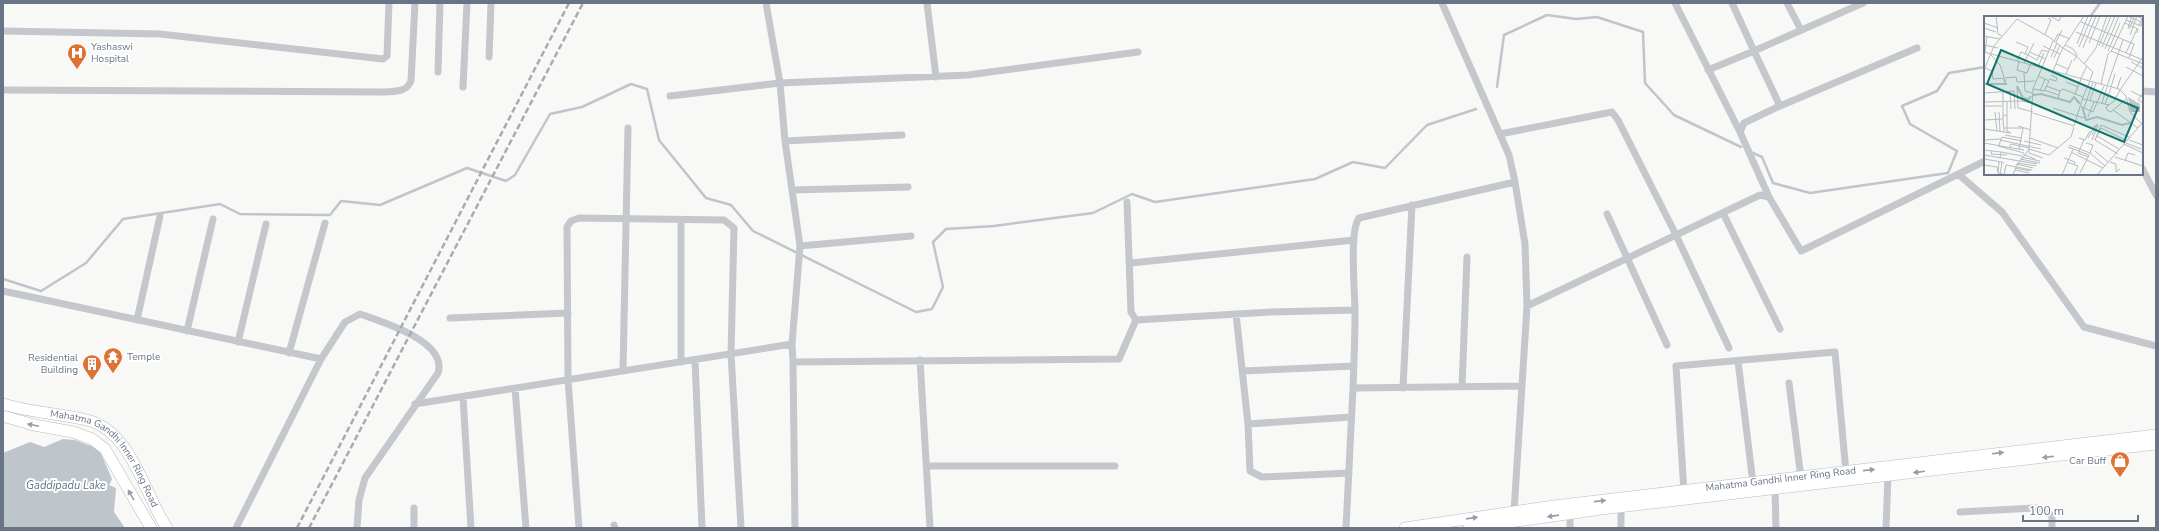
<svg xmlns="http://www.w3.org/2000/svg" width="2159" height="531" viewBox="0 0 2159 531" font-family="'Nunito Sans',sans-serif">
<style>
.water{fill:#bec6cc}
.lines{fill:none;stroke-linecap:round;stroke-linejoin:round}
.stream{stroke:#bec6cc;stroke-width:2.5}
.primary-casing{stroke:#b7bbbf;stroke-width:12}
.street{stroke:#c4c7cb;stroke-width:7}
.primary{stroke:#fff;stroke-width:11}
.rail{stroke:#a7abb2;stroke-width:2.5;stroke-dasharray:6 3;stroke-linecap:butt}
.oneway{fill:#969eaa}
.labels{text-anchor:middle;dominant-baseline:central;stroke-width:4;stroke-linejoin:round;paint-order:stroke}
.poi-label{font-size:10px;fill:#697586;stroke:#fff;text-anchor:start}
.street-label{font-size:10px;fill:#697586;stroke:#fff}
.water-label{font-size:11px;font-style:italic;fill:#657581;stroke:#fff}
.inset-river{fill:none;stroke:#bec6cc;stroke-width:2}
.inset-road{fill:none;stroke:#b6bcc2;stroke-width:1}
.view{fill:#0f766e;fill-opacity:0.15;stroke:#0f766e;stroke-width:2}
.inset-edge{fill:none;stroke:#697586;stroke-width:2}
</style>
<rect width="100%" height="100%" fill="#f8f8f6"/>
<path class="water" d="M63,439L75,440L99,449L112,479L109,485L116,488L114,512L125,528H3V453L30,442L44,447Z"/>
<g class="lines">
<path class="stream" d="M2090,17L2100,3
M1497,87L1504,35L1547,15L1576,19L1597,17L1643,32L1645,83L1674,115L1741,147
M1753,153L1762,157L1773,183L1810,193L1948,173L1957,151L1910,124L1902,106L1937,91L1949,73L1985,67
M3,279L41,291L86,263L123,219L220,204L240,214L330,215L341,201L380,205L467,168L506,181L515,175L550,114L582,107L631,84L647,89L659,140L706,198L731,205L753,231L916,312L932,309L943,287L933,242L946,229L994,226L1093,213L1132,194L1155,202L1315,179L1353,162L1385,168L1427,125L1476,109"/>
<g class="primary-casing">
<g id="primary">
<path id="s1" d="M3,404C32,413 59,413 87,420C132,431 144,494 167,528"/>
<path d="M3,416L34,425L73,432L92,439L105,449L151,528"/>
<path id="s2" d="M1405,528L1554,506L2156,435"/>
<path d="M1469,528L1601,509L2156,444"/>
</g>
</g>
<path class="street" d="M766,3L780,83L785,141L800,246L792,344L793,362L1119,359L1136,320
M927,3L936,77
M1442,3L1509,155L1515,182L1525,244L1527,306L1513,528
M1675,3L1740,132
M1732,3L1754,51L1863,3
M1787,3L1801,30
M3,31L160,34L383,59L387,56L389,3
M489,57L491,3
M1708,70L1754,51L1780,106L1744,123L1740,132L1769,197
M438,72L440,3
M463,87L467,3
M3,90L382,92C395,91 406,93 411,81L415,3
M2142,91L2156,92
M670,96L780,83L968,75L1138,52
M1780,106L1917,48
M1500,134L1612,112L1618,120L1676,235L1729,348
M785,141L902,135
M2142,168L2156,195
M1958,174L2002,212L2084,327L2156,346
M1515,182L1359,218C1349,231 1355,292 1355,312C1355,337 1354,363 1353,388L1520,386
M792,190L908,187
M1127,202L1131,312L1136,320L1271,312L1355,310
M1723,213L1780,329
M1607,214L1667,345
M800,246L911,236
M1131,263L1354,240
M3,291L321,359
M1527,306L1760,195L1769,197L1801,251L1985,161
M1236,314L1248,424
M450,318L568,313
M137,320L160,216
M187,331L213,219
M238,342L266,224
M289,353L325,223
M695,360L702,528
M920,360L930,528
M1738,361L1753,483
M681,362V220
M793,362L795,528
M623,371L628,128
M1242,371L1354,366
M1789,383L1801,478
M1462,387L1467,257
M515,388L526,528
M1403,388L1412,205
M463,397L471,528
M415,404L792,344
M927,466H1115
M1349,473L1262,477L1250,471L1248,424L1351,417
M1775,490L1776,528
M1684,492L1676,366L1835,352L1846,472
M1960,512L2035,508L2045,510L2052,516V528
M614,525L615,528
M236,528L321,359L345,322L360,314C382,322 448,341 438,373L365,478L359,500L357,528
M414,528V508
M579,528L568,380L567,227L571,221L579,218L724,220L734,228L731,354L741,528
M1346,528L1353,388
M1570,528V514
M1621,528V507
M1886,528L1888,476"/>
<use href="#primary" class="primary"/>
<path class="rail" d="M297,528L569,3
M309,528L583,3"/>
</g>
<defs><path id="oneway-solid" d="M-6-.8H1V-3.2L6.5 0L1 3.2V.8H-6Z"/></defs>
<g class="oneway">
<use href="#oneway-solid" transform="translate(33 425) rotate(-168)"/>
<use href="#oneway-solid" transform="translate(1998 453) rotate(-7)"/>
<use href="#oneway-solid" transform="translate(2048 457) rotate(173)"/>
<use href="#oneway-solid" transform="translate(1869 470) rotate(-6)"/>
<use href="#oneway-solid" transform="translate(1919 472) rotate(173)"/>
<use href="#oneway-solid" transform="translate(131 495) rotate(-120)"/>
<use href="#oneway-solid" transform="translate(1600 501) rotate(-6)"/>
<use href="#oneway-solid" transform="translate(1553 516) rotate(172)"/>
<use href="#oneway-solid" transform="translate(1472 518) rotate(-8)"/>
</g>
<defs>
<g id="hospital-pin" transform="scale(1)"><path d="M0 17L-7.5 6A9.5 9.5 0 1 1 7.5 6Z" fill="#dc7233" stroke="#fff"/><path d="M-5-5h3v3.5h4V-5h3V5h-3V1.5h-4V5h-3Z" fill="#fff"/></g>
<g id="temple-pin" transform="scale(1)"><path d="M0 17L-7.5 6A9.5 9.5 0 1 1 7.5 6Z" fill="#dc7233" stroke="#fff"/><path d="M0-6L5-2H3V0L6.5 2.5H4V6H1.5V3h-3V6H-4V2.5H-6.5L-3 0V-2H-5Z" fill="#fff"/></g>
<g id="building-pin" transform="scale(1)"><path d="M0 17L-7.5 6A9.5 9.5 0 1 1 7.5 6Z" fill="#dc7233" stroke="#fff"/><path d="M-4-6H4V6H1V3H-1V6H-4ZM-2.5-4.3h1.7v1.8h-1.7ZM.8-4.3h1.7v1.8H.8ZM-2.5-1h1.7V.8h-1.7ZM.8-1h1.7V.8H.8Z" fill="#fff"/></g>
<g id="shop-pin" transform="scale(1)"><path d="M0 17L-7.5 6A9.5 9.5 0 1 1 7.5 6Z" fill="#dc7233" stroke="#fff"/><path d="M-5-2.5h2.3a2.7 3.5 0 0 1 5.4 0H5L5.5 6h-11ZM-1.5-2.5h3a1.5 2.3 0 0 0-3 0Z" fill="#fff"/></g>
</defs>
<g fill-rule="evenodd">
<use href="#hospital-pin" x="77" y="53"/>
<use href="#temple-pin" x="113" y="357"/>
<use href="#building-pin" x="92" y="364"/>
<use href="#shop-pin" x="2120" y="461"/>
</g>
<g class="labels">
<g class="poi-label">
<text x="91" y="47">Yashaswi<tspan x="91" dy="12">Hospital</tspan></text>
<text x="127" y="357">Temple</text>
<text x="78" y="358" text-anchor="end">Residential<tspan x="78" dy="12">Building</tspan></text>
<text x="2106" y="461" text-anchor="end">Car Buff</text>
</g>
<g class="street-label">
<text stroke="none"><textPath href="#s1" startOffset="124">Mahatma Gandhi Inner Ring Road</textPath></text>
<text stroke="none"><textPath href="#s2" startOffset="379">Mahatma Gandhi Inner Ring Road</textPath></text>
</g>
<g class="water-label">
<text x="66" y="485">Gaddipadu Lake</text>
</g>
</g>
<g transform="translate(1984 16)">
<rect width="159" height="159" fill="#f8f8f6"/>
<path d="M144,81L156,88V96H147Z" fill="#bec6cc"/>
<path class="inset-river" d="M0,68H22L20,63M33,70L39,82L45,83L47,80M49,79L57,78L86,86L90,81L96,88M98,90L102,104L113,101L138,109L146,107"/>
<path class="inset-road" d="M12,0L14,18L18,20M66,0L75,5L77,0M144,0L157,6M153,0L158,3L155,10M142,4L157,10L159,4M97,6L150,28L145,42M0,7L14,12M141,7L154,13L153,17M0,12L12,16M144,12L148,0M145,13L151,0M92,16L159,44M61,18L67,4L64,2M146,19L153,0M0,20L16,23M70,25L74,18L86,23M32,26L44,31L41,38M72,26L78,14M50,27L44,39L53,44L58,34L65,36M105,27L116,0M93,28L104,0M0,29L14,32M81,29L89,33L93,39L90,45M59,30L76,38L69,55M115,30L127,0M95,31L108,0M118,31L131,0M99,32L112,0M121,33L135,0M124,35L136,7M127,35L159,48M0,36L135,73L142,80L146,96L158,108M1,36L3,20M45,36L62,43M142,37L153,13M76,38L79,32L92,40L109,56L106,64M7,39L16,49L20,61M67,41L73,27M70,42L76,29M33,45L37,36L44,39L40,47M35,46L33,54L43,57L46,49M147,46L159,52M72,48L84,53M100,48L112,32L123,0M54,51L60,37M142,51L159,60M1,52L8,55L9,63L32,61L33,66L51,65M0,54L10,30L33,3L65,21L79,32L100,0M40,57L41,75L48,77M82,58L88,44M97,62L103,50M65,63L72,65L73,62L67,59M82,66L94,71M109,66L100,92L109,96L120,70M117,68L124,38L128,34L144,0M62,70L76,75L74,83M123,70L139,24M33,71L34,92L49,96M127,71L131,58M49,73L60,75L65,65L54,60M133,73L137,61M60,74L75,79M136,74L130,85L122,91L123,94L127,96L142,83M136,74L159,41M19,75V103M26,75L27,93M56,75L61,63M147,75L159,81M0,77L30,75L31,93M159,77L154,84L159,87M91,78L97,63M99,81L106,65M99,83L125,89M106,84L112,67M0,86L37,85L49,87M118,87L123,71M121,88L127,72M0,90H18M69,92L100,102M129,94L154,112M11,96L13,115M15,96L16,116M49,97L90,110L99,81L79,73L76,75M19,100L23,99V86M104,101L110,86M0,104L19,103L20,116L0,113M34,110L47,114M20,112H39M20,116L27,117L23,115V99M21,119L37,122M108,119L113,108M113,120L135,133M46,122L74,132M95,122L101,124L106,115M104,122L111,109M0,124L17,123M16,124L57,133M100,124L94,137L105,141M108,124L114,109M111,124L117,109L145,121M145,124L159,129M40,125L57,129M0,127L40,134M142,127L157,133M140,128L159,137M15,129L18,121L38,125M85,129L106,137L109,129L102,127M14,130L40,137M26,131L27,128L45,132M84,131L105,139L96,157M45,133L65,139L87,121L90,111M45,133V137L59,142M0,134L17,136L16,142M35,134L39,112M8,135L7,138L23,139M111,135L124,146M17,136L38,140M87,136L119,152M106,137L121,150M39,138L51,143M134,138L111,124L117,112L143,125M0,139L53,148M37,141L56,145M131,141L159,150M80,142L91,146L90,149M0,143L18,146M36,143L56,147M141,145L144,137L151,139M15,146L14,157L22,159M83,146L94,150L90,159M126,146L132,148V156L136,153M33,147L52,150M32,148L49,152M0,149L13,151L14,157M31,152L46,155M31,154L45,157M16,159L18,146L20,147M20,159L22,149L32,151L45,133L49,73L69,25M29,159L32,151L48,154M78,159L89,133M113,159L159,106"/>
<path class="view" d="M17,34L154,92L140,126L3,68Z"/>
<rect width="159" height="159" class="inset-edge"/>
</g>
<rect width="2159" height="531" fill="none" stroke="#697586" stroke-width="8"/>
<path d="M2023 515v6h115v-6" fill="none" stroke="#697586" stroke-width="2"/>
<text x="2029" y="515" font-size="12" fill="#697586" stroke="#ffffff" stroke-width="3" paint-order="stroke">100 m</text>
</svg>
